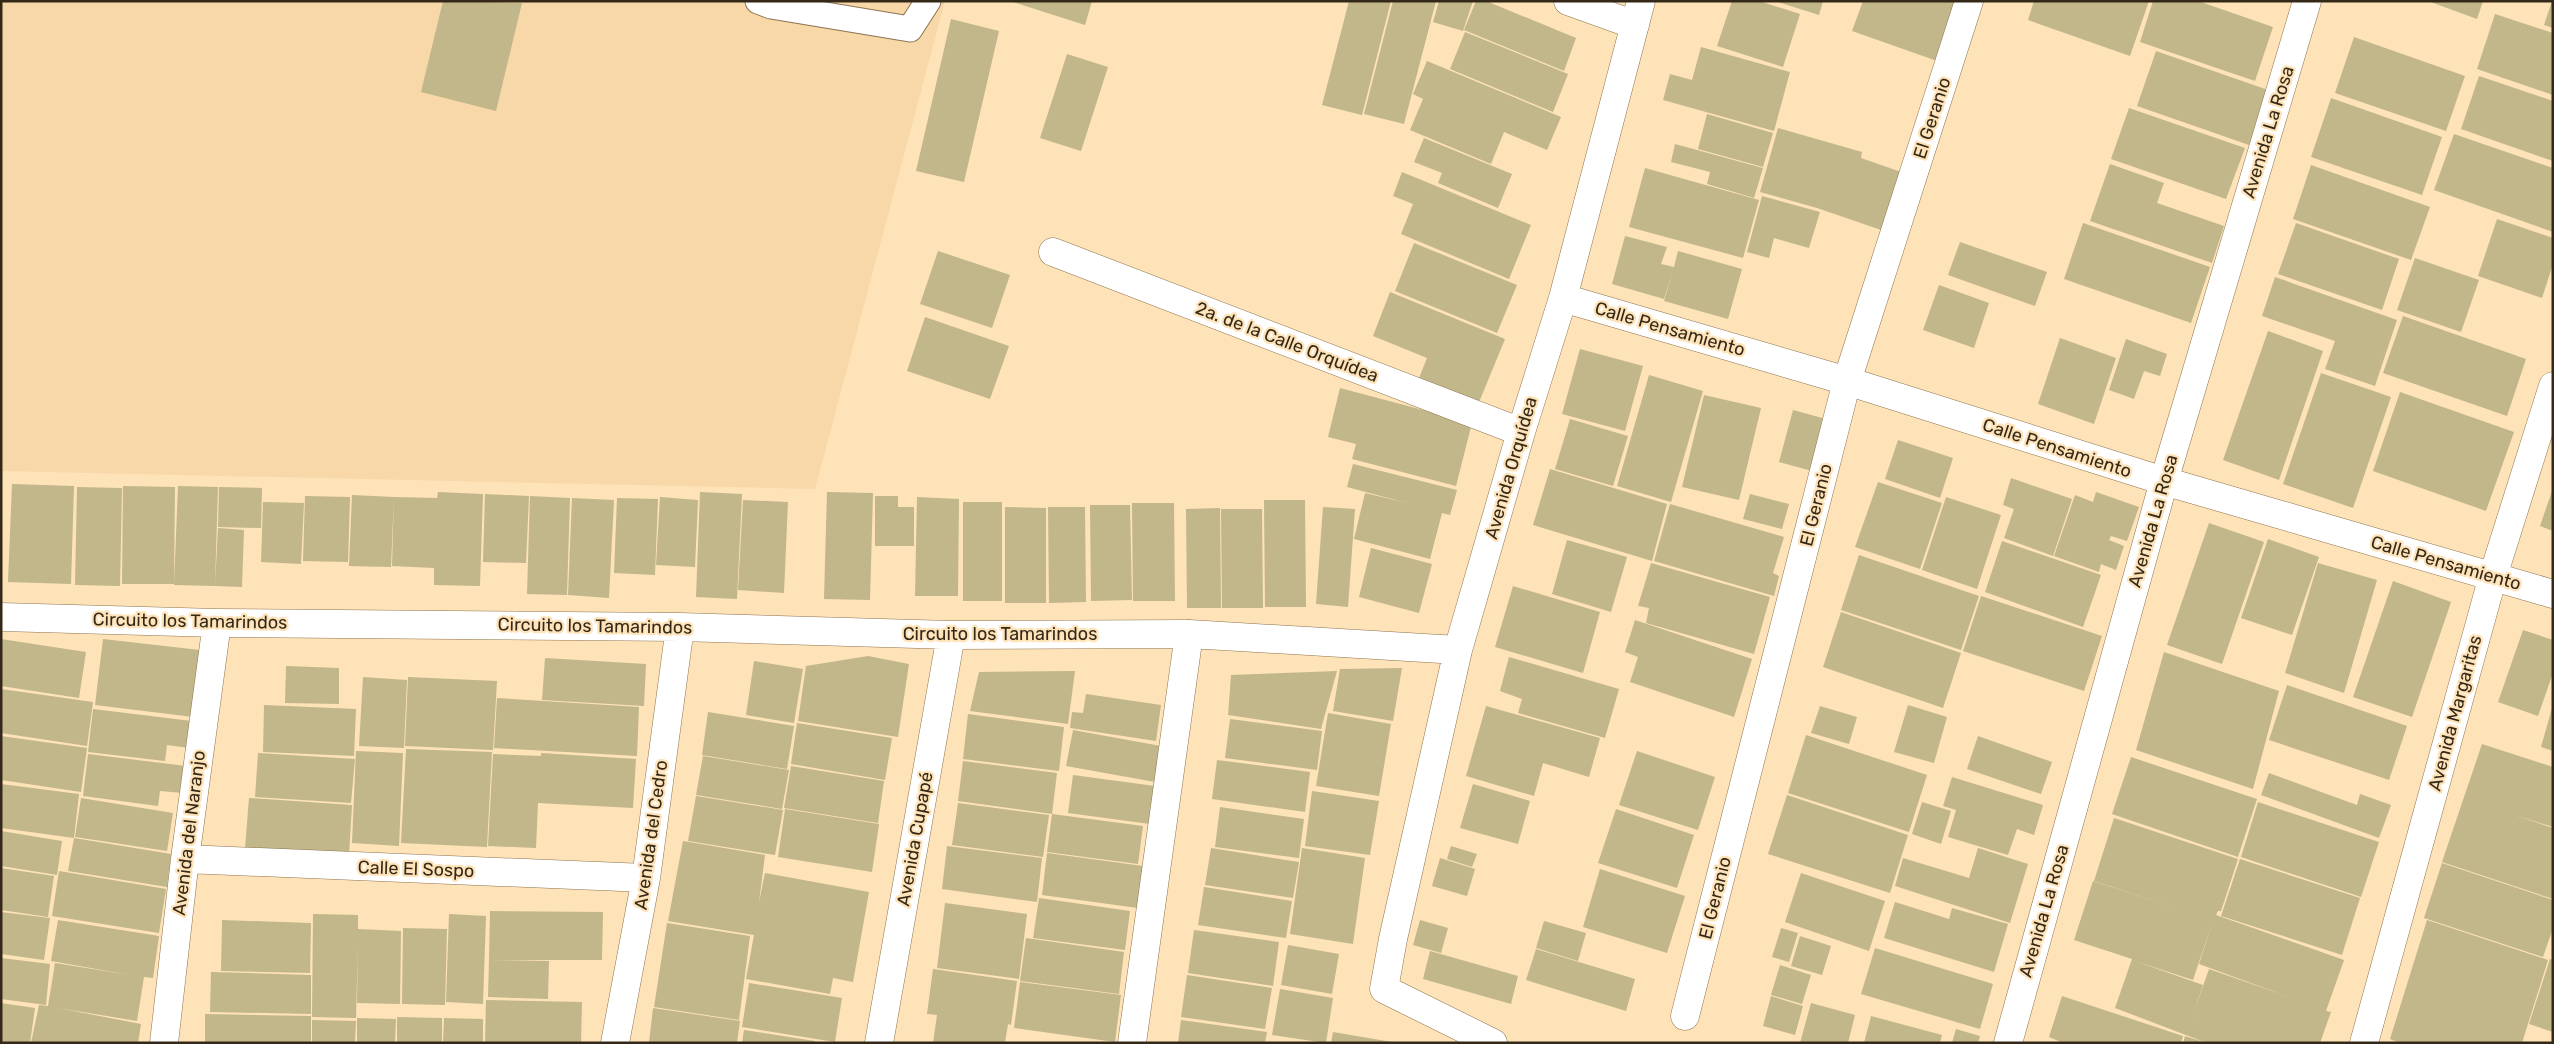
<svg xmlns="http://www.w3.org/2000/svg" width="2554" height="1044" viewBox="0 0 2554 1044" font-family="Rubik,sans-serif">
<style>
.built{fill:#f8d8a8}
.building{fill:#c1b78a;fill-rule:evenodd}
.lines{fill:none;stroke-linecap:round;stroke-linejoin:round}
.lane-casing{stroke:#8d744e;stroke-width:27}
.street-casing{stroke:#8d744e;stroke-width:29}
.lane{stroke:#fff;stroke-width:25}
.street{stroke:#fff;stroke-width:28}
.labels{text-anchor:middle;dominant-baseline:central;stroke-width:4.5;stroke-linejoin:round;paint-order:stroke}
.street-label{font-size:18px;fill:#342919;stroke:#fee2b8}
</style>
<rect width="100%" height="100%" fill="#fee2b8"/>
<path class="built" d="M1,1H945L815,489L1,471Z"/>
<path class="building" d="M443,1L522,3L496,111L421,92Z
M1010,1H1092L1085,25Z
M1349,1H1391L1362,115L1322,105Z
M1393,1H1436L1404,124L1364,114Z
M1439,1H1473L1463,31L1433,22Z
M1476,1H1486L1576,38L1564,71L1464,30Z
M1732,1H1759L1800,14L1783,67L1717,46Z
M1775,1H1823L1819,15Z
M1863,1H1960L1940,62L1852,31Z
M2034,1H2149L2130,56L2028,20Z
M2153,1H2198L2273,27L2255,81L2140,42Z
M2428,1H2483L2477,19Z
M2552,1H2553V28L2544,25Z
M2495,14L2553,33V95L2477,69Z
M951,19L999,31L964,182L916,171Z
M1465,32L1568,74L1553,112L1450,69Z
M2354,37L2465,76L2446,131L2335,93Z
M1701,47L1790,72L1774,131L1663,100L1670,74L1692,80Z
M2156,51L2268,90L2249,145L2137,106Z
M1067,54L1108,67L1081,151L1040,138Z
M1427,61L1561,117L1547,150L1504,132L1491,164L1410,130L1423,99L1413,94Z
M2479,76L2553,101V161L2461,129Z
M2331,98L2442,137L2422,195L2311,157Z
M2129,108L2245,148L2226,199L2111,159Z
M1707,114L1773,133L1763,167L1698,149Z
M1778,128L1862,152L1861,158L1907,174L1887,232L1817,208L1760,192Z
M2454,134L2553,168V232L2434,190Z
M1424,138L1512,174L1498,208L1438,183L1442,173L1414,162Z
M1675,144L1763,168L1754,198L1707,184L1710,172L1671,162Z
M2110,164L2164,183L2157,203L2224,226L2212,263L2090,221Z
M2311,165L2430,207L2411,260L2293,219Z
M1645,168L1759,200L1743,258L1629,227Z
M1402,172L1531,225L1509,279L1401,234L1413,204L1393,196Z
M1762,196L1820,212L1809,248L1774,238L1769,258L1747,252Z
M2497,219L2553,238V264L2542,298L2478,276Z
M2083,223L2210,267L2191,323L2064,279Z
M2296,223L2399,259L2382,310L2278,274Z
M1625,236L1667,247L1661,264L1674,267L1678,251L1742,269L1728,319L1664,301L1673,270L1664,299L1612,284Z
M1960,242L2047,272L2035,306L1948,275Z
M1414,243L1517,285L1497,333L1395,291Z
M938,251L1010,275L992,328L920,304Z
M2415,258L2479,280L2461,332L2397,310Z
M2275,277L2397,320L2375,386L2325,369L2335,341L2262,316Z
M1939,285L1989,303L1974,348L1923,330Z
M1390,292L1505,339L1477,407L1417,383L1427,358L1373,336Z
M2403,316L2526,359L2507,416L2383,373Z
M925,317L1009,346L990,399L907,371Z
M2268,331L2323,351L2279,480L2223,460Z
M2060,338L2116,358L2094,424L2038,404Z
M2126,339L2167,354L2160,376L2144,371L2134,399L2109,390Z
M1580,349L1643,366L1625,431L1562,414Z
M2321,373L2391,397L2353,508L2283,484Z
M1649,375L1703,391L1671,502L1617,486Z
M1340,388L1472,423L1456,486L1352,459L1356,444L1328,437Z
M2400,392L2514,432L2486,511L2373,471Z
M1704,395L1761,408L1739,500L1682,487Z
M1793,410L1826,419L1812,471L1779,462Z
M1570,419L1628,436L1613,486L1555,469Z
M1898,440L1953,458L1940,498L1885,479Z
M1353,464L1457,490L1450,515L1442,513L1430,559L1354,539L1365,493L1407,503L1347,487Z
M1550,469L1667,504L1652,561L1533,525Z
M2011,478L2072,499L2053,556L2004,538L2014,509L2003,505Z
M1878,482L1942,503L1920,569L1855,547Z
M12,484L74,486L71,584L8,582Z
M123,486L175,487L174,584H122Z
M178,486L218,487L215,586L174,585Z
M77,487L122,488L120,586L75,585Z
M219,487L262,488L261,528L218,527Z
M2552,491H2553V531L2540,526Z
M438,492L483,494L480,586L434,585V568L392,566L394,497L437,498Z
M700,492L742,494L737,599L696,597Z
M827,492L873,493L870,600L824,599Z
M2096,492L2139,507L2127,541L2111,536L2109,540L2124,546L2116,570L2101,564L2099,572L2054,556L2075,495L2093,502Z
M485,494L529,496L526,563L483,562Z
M1750,494L1789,504L1782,529L1743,519Z
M352,495L394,497L391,567L349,566Z
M305,496L350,497L348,562L303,561Z
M530,496L570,498L567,595L527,594Z
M875,496H898V507H914V546H875Z
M660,497L698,500L695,567L656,565Z
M917,497L959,499L958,596H915Z
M1946,497L2001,515L1977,589L1922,570Z
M572,498L614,500L609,598L568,595Z
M617,498L658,499L655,575L614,573Z
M743,500L788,502L784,593L738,590Z
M1264,500H1305L1306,607H1265Z
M263,502L304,503L301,564L261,562Z
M963,502H1002V601H963Z
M1132,503H1174L1175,601H1133Z
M1670,504L1784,537L1773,573L1779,576L1774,596L1654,561Z
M1090,505H1130L1132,600L1091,601Z
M1005,507L1046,508V603H1005Z
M1048,507H1085L1086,602L1049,603Z
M1323,507L1355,509L1348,607L1316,604Z
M1220,508L1221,608H1187L1186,509Z
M1221,509H1262L1263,608H1222Z
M2209,523L2264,542L2222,664L2167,645Z
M218,528L244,530L242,587L215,586Z
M2268,539L2319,557L2292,635L2241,618Z
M1567,540L1627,557L1611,612L1552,594Z
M2002,541L2101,575L2083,627L1985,592Z
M1371,548L1432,564L1419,613L1359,597Z
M1859,555L1979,596L1961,650L1841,610Z
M1651,563L1770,597L1754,654L1646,623L1649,608L1638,606Z
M2318,563L2377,580L2344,693L2285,673Z
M2393,581L2451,602L2412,717L2353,697Z
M1513,586L1600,612L1583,673L1495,647Z
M1981,596L2102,636L2084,691L1963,651Z
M1841,612L1961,653L1943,708L1823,667Z
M1635,620L1752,659L1734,717L1630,682L1638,657L1625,652Z
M2523,630L2553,640V673L2538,716L2498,702Z
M1,639L86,652L79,698L1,686Z
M103,639L200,650L193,717L95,705Z
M2164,652L2279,691L2253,789L2136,750Z
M868,656L909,664L898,737L798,721L806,666Z
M1509,657L1619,689L1605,738L1518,713L1522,699L1500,691Z
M545,658L646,664L644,706L542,700Z
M754,661L803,669L794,723L746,715Z
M286,666L339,668V704L285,703Z
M1402,668L1393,721L1333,711L1340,669Z
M1075,671L1068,724L970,711L979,672Z
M1337,671L1321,729L1228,715L1231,675Z
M363,677L407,680L404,748L359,746Z
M408,677L497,681L493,750L405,746Z
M2287,685L2407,726L2389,780L2269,740Z
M1,689L93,702L87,746L1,733Z
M1086,694L1161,705L1156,741L1070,728L1072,712L1083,713Z
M497,698L543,701L541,731L543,701L639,707L637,756L494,748Z
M264,705L356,709L354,756L263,752Z
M1908,705L1947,717L1934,763L1894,752Z
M1486,706L1600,738L1589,777L1543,763L1534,796L1466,776Z
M1820,706L1857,717L1849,744L1811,733Z
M2552,708L2553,709V751L2541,747Z
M93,709L192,721L189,748L167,745L165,761L88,752Z
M708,712L794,726L787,769L702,755Z
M1328,713L1391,724L1379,796L1316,786Z
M968,714L1064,727L1059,771L963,759Z
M1230,719L1322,731L1317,770L1225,758Z
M797,723L892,738L885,780L791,764Z
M1073,730L1161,746L1155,782L1066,766Z
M1806,735L1927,775L1909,832L1788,793Z
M1,736L87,748L81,792L1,780Z
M1978,736L2052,762L2041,794L1967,769Z
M2482,744L2553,767V827L2514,815L2553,828V899L2442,862Z
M406,749L492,752L487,847L401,843Z
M356,751L403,753L399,846L352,843Z
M1637,751L1715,777L1698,830L1619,805Z
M258,753L355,759L351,803L255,797Z
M541,753L636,759L633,808L538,803L536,848L488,846L493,754L541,756Z
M88,754L186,766L183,793L160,791L158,806L83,796Z
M703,756L789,770L782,809L696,795Z
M2131,757L2257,799L2238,857L2112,814Z
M1217,760L1310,772L1305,812L1212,799Z
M963,761L1057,773L1052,814L958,801Z
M791,766L884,781L878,823L784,808Z
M2269,773L2357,805L2360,794L2391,805L2379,838L2261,795Z
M1073,775L1155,786L1150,824L1068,813Z
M1952,777L2043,805L2034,835L2017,829L2008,855L1948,837L1956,810L1943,806Z
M1,784L79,794L74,838L1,828Z
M1473,784L1530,801L1518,844L1460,828Z
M1312,791L1379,801L1370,855L1305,846Z
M1787,795L1908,835L1890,893L1768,854Z
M696,796L783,810L775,855L688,841Z
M81,798L173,813L167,851L75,837Z
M249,798L352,805L349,855L245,848Z
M1922,802L1951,811L1941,844L1912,834Z
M2258,802L2379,842L2361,897L2241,857Z
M958,803L1049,815L1043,857L952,845Z
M1220,807L1304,819L1299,858L1215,847Z
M785,809L879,824L872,872L778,857Z
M1616,809L1694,835L1677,888L1598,863Z
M1052,814L1143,826L1138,864L1047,852Z
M2114,818L2238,859L2221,911H2218L2216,915L2344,960L2326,1011L2331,1012L2320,1043H2207L2115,1008L2132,959L2074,940L2093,881L2182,910L2094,881ZM2213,920L2199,964L2286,996L2209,969L2192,1018L2203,985L2135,961L2193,980Z
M1,831L62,841L57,875L1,866Z
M74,838L171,854L167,887L68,871Z
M683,841L765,855L759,902L765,873L869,892L853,982L833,978L830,994L746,979L754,935L668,921Z
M947,846L1042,858L1037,902L942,889Z
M1451,846L1477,854L1472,867L1447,859Z
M1211,848L1299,862L1293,898L1205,885Z
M1302,848L1365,858L1353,944L1290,934Z
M1978,848L2028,864L2010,923L1895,886L1903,858L1969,878Z
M1047,853L1143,866L1138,908L1042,895Z
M1440,858L1475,869L1467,896L1432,886Z
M2240,859L2360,898L2342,955L2221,916Z
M2442,863L2553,900V928L2543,957L2424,918Z
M1,868L54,876L48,917L1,910Z
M1600,869L1685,896L1667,953L1583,927Z
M59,871L166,889L159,933L52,916Z
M1801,873L1885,901L1869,951L1785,922Z
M1204,887L1292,901L1286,938L1198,925Z
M1039,898L1130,911L1125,950L1033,938Z
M1895,902L1949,919L1952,908L2008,924L1994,972L1884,938Z
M945,903L1027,914L1019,979L937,968Z
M490,911L603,912L602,960H489Z
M1,912L50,918L44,960L1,954Z
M313,914L358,915V929L401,931L400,1004L357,1003L358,944L356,1018L312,1017Z
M449,914L486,916L483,1004L446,1002Z
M58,920L159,936L153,978L144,977L137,1021L58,1008L141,1024L138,1043H31L39,1005L48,1006L55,963L130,975L51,961Z
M222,920L311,923L310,973L221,971Z
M1420,920L1448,928L1441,953L1413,945Z
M2427,920L2548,960L2522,1043H2400L2390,1039Z
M1544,921L1586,933L1578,961L1536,948Z
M667,923L750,936L739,1020L654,1007Z
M403,928L447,929L445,1005L402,1004Z
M1781,928L1798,933L1789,962L1772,957Z
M1194,930L1279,942L1273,986L1188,973Z
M1800,936L1831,946L1822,975L1791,966Z
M1026,938L1124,952L1119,994L1020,981Z
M1288,945L1339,954L1332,994L1281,985Z
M1875,948L1993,984L1980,1029L1861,994Z
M1536,949L1635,979L1626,1011L1526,980Z
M1430,951L1518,976L1511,1004L1423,979Z
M1,958L50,964L46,1005L1,999Z
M2550,959L2553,960V1032L2529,1024Z
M489,960L549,961L548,999L488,997Z
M1780,965L1811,975L1802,1004L1771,995Z
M933,969L1017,981L1011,1025L1008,1024L1005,1043H933L937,1015L927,1014Z
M211,972L311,975V1014L210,1012Z
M1187,975L1272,988L1265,1029L1181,1017Z
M1020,982L1121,995L1115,1042L1014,1028Z
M749,983L842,998L835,1042L742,1027Z
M1280,989L1333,998L1326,1043L1272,1035Z
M1771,996L1803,1006L1795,1035L1763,1026Z
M2062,996L2183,1036L2181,1043H2063L2049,1037Z
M486,1000L582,1002L581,1043H485Z
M1,1003L35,1008L30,1043H1Z
M1811,1003L1855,1015L1848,1043H1800Z
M653,1008L740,1021L737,1043H649Z
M205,1014L311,1016V1043H205Z
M1871,1016L1942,1035L1940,1043H1864Z
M397,1017L442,1018V1043H397Z
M357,1018L396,1019L395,1043H357Z
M444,1018L483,1019V1043H443Z
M312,1020L356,1021L355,1043H312Z
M1181,1020L1267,1032L1265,1043H1178Z
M1956,1029L1980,1036L1978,1043H1952Z
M744,1030L815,1041L814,1043H742Z
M1333,1032L1392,1042V1043H1331Z
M2185,1036L2204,1042V1043H2183Z"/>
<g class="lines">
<g class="lane-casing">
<path id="lane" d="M758,1L771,6L910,29L928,1"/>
</g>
<g class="street-casing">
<path id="street" d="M1568,1L1635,25
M1053,252L1521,432
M1563,298L1847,381L2164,481L2553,594
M1,617L217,623L680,627L951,635L1189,634L1458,650
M185,859L646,878
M1685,1016L1847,381L1969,1
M164,1043L185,859L217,623
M615,1043L646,878L680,627
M879,1043L951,635
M1132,1043L1189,634
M1493,1043L1384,989L1393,939L1458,650L1521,432L1563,298L1641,1
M2008,1043L2164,481L2307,1
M2364,1043L2493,576L2553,386"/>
</g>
<use href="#lane" class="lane"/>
<use href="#street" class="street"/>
</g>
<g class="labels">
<g class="street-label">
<text transform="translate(1932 118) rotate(-72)">El Geranio</text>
<text transform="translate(2268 132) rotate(-73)">Avenida La Rosa</text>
<text transform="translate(1670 329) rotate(16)">Calle Pensamiento</text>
<text transform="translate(1287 342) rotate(21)">2a. de la Calle Orquídea</text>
<text transform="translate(2057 448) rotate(18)">Calle Pensamiento</text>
<text transform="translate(1511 468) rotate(-74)">Avenida Orquídea</text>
<text transform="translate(1816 505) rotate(-76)">El Geranio</text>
<text transform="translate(2153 521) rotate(-74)">Avenida La Rosa</text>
<text transform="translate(2446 563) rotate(16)">Calle Pensamiento</text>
<text transform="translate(190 621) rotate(1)">Circuito los Tamarindos</text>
<text transform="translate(595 626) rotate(1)">Circuito los Tamarindos</text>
<text x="1000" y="634">Circuito los Tamarindos</text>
<text transform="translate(2455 713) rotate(-75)">Avenida Margaritas</text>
<text transform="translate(189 833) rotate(-83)">Avenida del Naranjo</text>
<text transform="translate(651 835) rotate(-82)">Avenida del Cedro</text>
<text transform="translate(915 839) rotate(-80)">Avenida Cupapé</text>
<text transform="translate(416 869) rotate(2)">Calle El Sospo</text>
<text transform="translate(1715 898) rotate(-76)">El Geranio</text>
<text transform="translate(2044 911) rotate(-74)">Avenida La Rosa</text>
</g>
</g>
<rect width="2554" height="1044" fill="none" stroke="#342919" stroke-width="5"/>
</svg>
